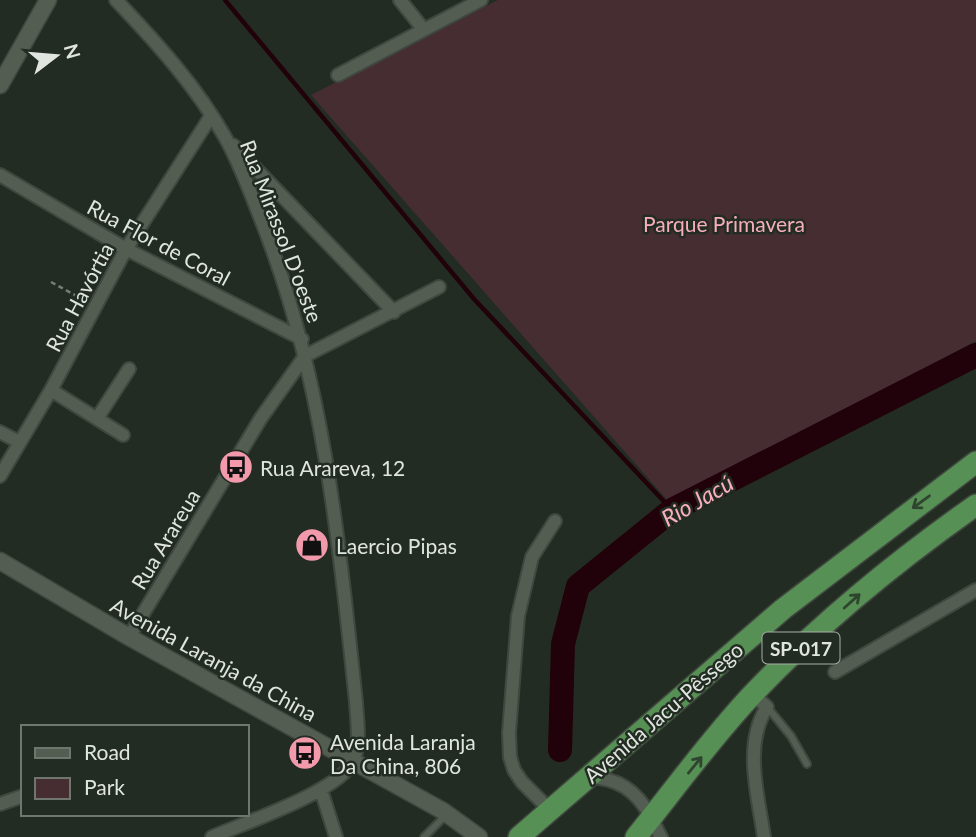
<svg xmlns="http://www.w3.org/2000/svg" width="976" height="837" viewBox="0 0 976 837" font-family="Lato,sans-serif">
<style>
.green{fill:#462d32}
.lines{fill:none;stroke-linecap:round;stroke-linejoin:round}
.stream{stroke:#21010a;stroke-width:4.5}
.river{stroke:#21010a;stroke-width:24}
.service-casing{stroke:#3f473f;stroke-width:10}
.minor-casing{stroke:#3f473f;stroke-width:16}
.tertiary-casing{stroke:#3f473f;stroke-width:19}
.trunk-casing{stroke:#3f473f;stroke-width:24}
.path{stroke:#757d75;stroke-width:2.5;stroke-dasharray:5 3.5;stroke-linecap:butt}
.service{stroke:#535d52;stroke-width:6}
.minor{stroke:#535d52;stroke-width:12}
.tertiary{stroke:#535d52;stroke-width:16}
.trunk{stroke:#569054;stroke-width:21}
.oneway{stroke:#30452f}
.labels{text-anchor:middle;dominant-baseline:central;stroke-width:5;stroke-linejoin:round;paint-order:stroke}
.shield{fill:#232c23;stroke:#a7aea7;stroke-width:2}
.shield-label{font-size:19px;font-weight:bold;fill:#e0e6df}
.park-label{font-size:21px;fill:#f8adbc;stroke:#232c23}
.street-label{font-size:21px;fill:#e0e6df;stroke:#232c23}
.poi-label{font-size:21px;fill:#e0e6df;stroke:#232c23;text-anchor:start}
.water-label{font-size:23px;font-style:italic;fill:#fbafbe;stroke:#232c23}
</style>
<rect width="100%" height="100%" fill="#232c23"/>
<path class="green" d="M498,0H976V341L670,503L311,95Z"/>
<g class="lines">
<path class="stream" d="M225,0L474,299L672,510"/>
<path class="river" d="M560,750L563,644L578,586L672,510L976,355"/>
<g class="service-casing">
<path id="service" d="M768,708L791,736L807,764
M424,837L447,814"/>
</g>
<g class="minor-casing">
<path id="minor" d="M116,0C156,42 196,86 225,137C242,167 254,202 267,235C324,385 339,542 356,702C357,720 361,744 353,761C340,791 244,823 212,837
M400,0L424,30
M338,75L481,0
M233,145L394,312
M0,175L126,249L302,339
M51,390L123,435
M98,417L129,369
M0,432L19,442
M0,476L51,390L126,249L211,116
M129,637L261,418L305,356L439,287
M835,672L976,590
M753,694L767,707C743,745 758,795 764,837
M588,777C618,778 636,790 651,817C655,824 657,831 661,837
M321,790L336,837
M0,804L23,796
M550,810L522,782L514,770L510,757L509,733L518,616L532,557L555,521"/>
</g>
<g class="tertiary-casing">
<path id="tertiary" d="M0,85L48,0
M0,561L129,637L443,811L479,837"/>
</g>
<g class="trunk-casing">
<path id="trunk" d="M519,837L783,609L976,462
M636,837C673,791 709,741 750,697C818,625 895,562 976,505"/>
</g>
<path class="path" d="M51,282L84,300"/>
<use href="#service" class="service"/>
<use href="#minor" class="minor"/>
<use href="#tertiary" class="tertiary"/>
<use href="#trunk" class="trunk"/>
</g>
<defs><path id="oneway-shaft" d="M-6 0H5M1.5-3L5.5 0L1.5 3" fill="none" stroke-width="1.6" stroke-linecap="round" stroke-linejoin="round" transform="scale(1.75)"/></defs>
<g class="oneway">
<use href="#oneway-shaft" transform="translate(921 502) rotate(144)"/>
<use href="#oneway-shaft" transform="translate(852 601) rotate(-42)"/>
<use href="#oneway-shaft" transform="translate(695 765) rotate(-51)"/>
</g>
<defs>
<g id="bus-disc" transform="scale(1.75)"><circle r="9.5" fill="#f29aac" stroke="#232c23"/><path d="M-5-6H5V4H4V6H2V4H-2V6H-4V4H-5ZM-3.5-4V0h7V-4ZM-3.5 1.2v1.5H-2V1.2ZM2 1.2v1.5H3.5V1.2Z" fill="#111"/></g>
<g id="shop-disc" transform="scale(1.75)"><circle r="9.5" fill="#f29aac" stroke="#232c23"/><path d="M-5-2.5h2.3a2.7 3.5 0 0 1 5.4 0H5L5.5 6h-11ZM-1.5-2.5h3a1.5 2.3 0 0 0-3 0Z" fill="#111"/></g>
</defs>
<g fill-rule="evenodd">
<use href="#bus-disc" x="236" y="467"/>
<use href="#shop-disc" x="312" y="545"/>
<use href="#bus-disc" x="305" y="753"/>
</g>
<g class="labels">
<rect class="shield" x="762.5" y="632.5" width="77" height="31" rx="5"/>
<g class="shield-label">
<text x="801" y="648">SP-017</text>
</g>
<g class="park-label">
<text x="724" y="223">Parque Primavera</text>
</g>
<g class="street-label">
<text transform="translate(282 231) rotate(69)">Rua Mirassol D'oeste</text>
<text transform="translate(159 242) rotate(28)">Rua Flor de Coral</text>
<text transform="translate(79 297) rotate(-62)">Rua Havórtia</text>
<text transform="translate(165 539) rotate(-59)">Rua Arareua</text>
<text transform="translate(214 659) rotate(29)">Avenida Laranja da China</text>
<text transform="translate(663 712) rotate(-41)">Avenida Jacu-Pêssego</text>
</g>
<g class="poi-label">
<text x="260" y="467">Rua Arareva, 12</text>
<text x="336" y="545">Laercio Pipas</text>
<text x="330" y="741">Avenida Laranja<tspan x="330" dy="24">Da China, 806</tspan></text>
</g>
<g class="water-label">
<text transform="translate(697 500) rotate(-30)">Rio Jacú</text>
</g>
</g>
<rect x="21" y="725" width="228" height="91" fill="#232c23" stroke="#6f766e" stroke-width="2"/>
<rect x="35" y="748" width="35" height="10" fill="#535d52" stroke="#6f766e" stroke-width="2"/>
<text x="84" y="760" font-size="21" fill="#e0e6df">Road</text>
<rect x="35" y="778" width="35" height="21" fill="#462d32" stroke="#6f766e" stroke-width="2"/>
<text x="84" y="795" font-size="21" fill="#e0e6df">Park</text>
<g transform="translate(56 56) rotate(74)" stroke="#232c23" stroke-width="5" paint-order="stroke">
<path d="M0-5L12 26L0 18L-12 26Z" fill="#e0e6df"/>
<text y="-10" font-size="19" font-weight="bold" text-anchor="middle" fill="#e0e6df">N</text>
</g>
</svg>
